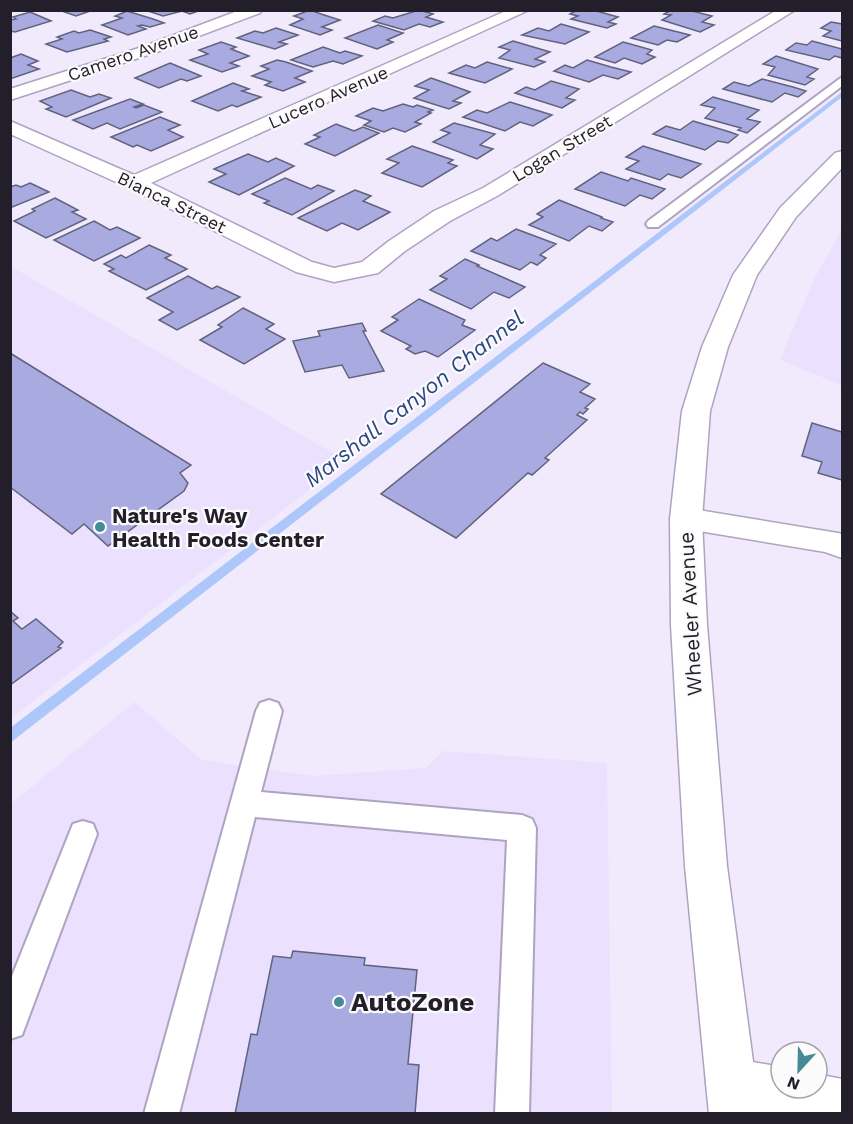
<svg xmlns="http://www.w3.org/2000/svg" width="853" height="1124" viewBox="0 0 853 1124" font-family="'Work Sans',sans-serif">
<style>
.built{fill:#ebe0fe}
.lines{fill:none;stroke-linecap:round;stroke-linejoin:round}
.stream{fill:#aec7fb;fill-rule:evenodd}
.building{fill:#a9aae0;stroke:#61627d;stroke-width:1.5}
.lane-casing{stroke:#aea3c0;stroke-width:4}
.street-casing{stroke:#aea3c0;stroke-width:3}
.secondary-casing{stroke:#aea3c0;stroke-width:3}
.lane{fill:#fff;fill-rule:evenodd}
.street{fill:#fff;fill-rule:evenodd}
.secondary{fill:#fff;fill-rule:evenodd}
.poi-dot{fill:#458b96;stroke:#fbfbfb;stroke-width:2}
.labels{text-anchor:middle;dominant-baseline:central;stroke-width:4.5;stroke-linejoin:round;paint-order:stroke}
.far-street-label{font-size:18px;fill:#231f2a;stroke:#fbfbfb}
.poi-label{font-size:21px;font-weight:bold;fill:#231f2a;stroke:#fbfbfb;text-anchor:start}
.street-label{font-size:21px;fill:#231f2a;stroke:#fbfbfb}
.water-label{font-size:22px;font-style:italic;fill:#2b4583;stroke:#fbfbfb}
.near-poi-label{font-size:26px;font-weight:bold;fill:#231f2a;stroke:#fbfbfb;text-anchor:start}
</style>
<rect width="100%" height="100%" fill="#f1eafd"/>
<path class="built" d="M842,229V385L780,360L813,281Z
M10,266L347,461L11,718H10Z
M134,702L202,760L313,776L426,768L443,751L607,763L612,1113L11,1114V804Z"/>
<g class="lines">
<path class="stream" d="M842,92V97L10,743V728Z"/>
</g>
<path class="building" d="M59,10H93L76,16Z
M145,10H201L190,14L182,11L163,16Z
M310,10L321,14L340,20L322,27L332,30L320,35L290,25L303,19L294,16Z
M419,10L433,14L426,17L443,22L430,27L419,24L404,30L373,21L385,16L393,18Z
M577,10H593L618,17L608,22L616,24L607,28L571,19L578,16L570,14Z
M671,10H688L712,16L702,22L714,25L700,32L662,20L671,15L664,14Z
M127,11L153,19L164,23L150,27L142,25L138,26L146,29L128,35L102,25L122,18L115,16Z
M30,12L51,21L15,32L10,31V20L16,19L13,17Z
M831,22L842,24V41L823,36L831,31L821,28Z
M561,24L589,32L565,44L522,35L538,28L549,31Z
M378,25L403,33L387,40L393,42L377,49L345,38Z
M654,26L690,35L677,42L667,40L658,45L631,38Z
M276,28L298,35L279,42L287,44L275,49L237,38L255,31L263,33Z
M90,30L111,37L104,39L108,41L67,52L46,44L62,39L57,37L74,31L79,33Z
M513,41L550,52L535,59L545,62L534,67L499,58L510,50L499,47Z
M812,41L842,49V58L835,56L829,60L786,50L796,43L807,45Z
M221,42L236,47L231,49L249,56L230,63L239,66L222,72L190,60L208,54L199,50Z
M623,42L652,50L647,54L655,57L642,64L624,58L615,63L595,57Z
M323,47L340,53L345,51L362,56L343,64L333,61L313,67L291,60Z
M21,54L38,61L28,65L39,69L10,79V58Z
M776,56L818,69L807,77L814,79L805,85L768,75L775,67L763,64Z
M277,60L286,62L312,71L295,78L305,82L283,91L265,85L271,82L252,76L269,69L261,66Z
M587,60L611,67L631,72L618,79L603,75L589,82L554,71L565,65L573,68Z
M487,62L512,69L485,83L449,73L466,65L475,68Z
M170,63L201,76L187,81L181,79L159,88L135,78Z
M431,78L448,84L470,92L453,101L461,103L449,109L414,98L429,90L415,86Z
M762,79L793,87L806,91L798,97L785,93L772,102L723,89L734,82L749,86Z
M551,81L579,89L566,98L575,100L562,108L515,93L526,87L535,90Z
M233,83L249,89L242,91L261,97L237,107L232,105L218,111L192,101Z
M71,90L90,97L99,94L111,98L66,117L46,109L52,107L40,101Z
M713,97L759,110L747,119L760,122L747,133L738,130L741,128L705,118L715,108L701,105Z
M130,99L143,104L134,107L136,108L144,105L162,112L120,129L107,123L93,129L73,120Z
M510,102L552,115L533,126L520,122L505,131L463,117L477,110L487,113Z
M403,104L413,107L417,105L433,110L428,112L431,113L415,122L421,124L405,132L393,128L384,132L364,125L371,121L356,116L373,108L383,111Z
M160,117L180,125L168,130L183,137L151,151L137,145L133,147L111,137Z
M693,121L730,132L738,135L728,143L718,141L705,150L653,134L666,126L680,130Z
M454,123L495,134L480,145L493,149L477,159L433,142L450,133L441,130Z
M336,124L354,131L363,127L379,133L335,156L305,144L320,137L314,135Z
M412,146L453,160L448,163L457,166L422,187L382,173L399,163L387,159Z
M643,146L688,160L701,164L681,178L668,174L660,180L626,169L639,161L626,157Z
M248,154L268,162L276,158L294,166L239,195L209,182L226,174L214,169Z
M601,172L628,181L631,178L665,189L652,199L640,195L625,206L575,189Z
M285,178L311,189L318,185L334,191L292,215L264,203L269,201L252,194Z
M30,183L49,192L10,208V187L16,185L21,187Z
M355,190L371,196L363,201L390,212L358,230L342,223L327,231L298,218Z
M55,198L78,210L72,212L86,219L46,238L14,221L35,211L32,209Z
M559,200L602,217L601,218L613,222L602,231L589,226L569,241L529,225L543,217L537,214Z
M94,221L110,230L117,227L140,238L94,261L54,240Z
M516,229L556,244L540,255L546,258L537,265L531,262L520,270L471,251L491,238L497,241Z
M149,245L171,255L165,258L187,269L146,290L109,271L114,269L104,264L121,255L126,258Z
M465,259L479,265L477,266L525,287L509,298L494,292L471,309L430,290L447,279L440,276Z
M188,276L212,289L217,286L240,297L177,330L159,320L173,312L147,298Z
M419,299L465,320L462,325L475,330L438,357L425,351L415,354L406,349L411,346L381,331L398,320L392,317Z
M243,308L274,324L266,329L285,339L244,364L200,340L222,327L218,325Z
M362,323L366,331H363L384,371L349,378L342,365L305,372L293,341L320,336L318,331Z
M10,353L191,465L180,473L188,483L184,491L108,546L84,524L72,534L10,487Z
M543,363L590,384L580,392L595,399L585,408L588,409L583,414L580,412L577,415L587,420L545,458L549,460L532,475L528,473L456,538L381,494Z
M812,423L842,432V480L818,473L822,462L802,456Z
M10,611L18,618L13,621L22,629L36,619L63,642L58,647L61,648L10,685Z
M293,951L365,958L364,965L417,970L408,1064L419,1065L415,1114H235L251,1034L257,1035L273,956L291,958Z"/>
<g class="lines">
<g class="lane-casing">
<path id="lane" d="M842,77V86L658,227H648L646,224L648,221Z
M269,700L278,703L282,711L261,792L522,815L532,819L536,828L529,1114H495L507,840L255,817L179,1114H144L256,711L260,703Z
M83,821L93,824L97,834L22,1035L10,1039V981L73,824Z"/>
</g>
<g class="street-casing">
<path id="street" d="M240,10H262L260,13L154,53L10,100V89L142,47Z
M508,10H529L151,183L312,262L334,268L362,262L389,241L434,211L483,188L777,10H795L497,196L450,221L405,251L378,273L334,282L296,272L127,187L10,134V121L134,175Z
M686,508L838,533L842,534V558L825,552L675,527L670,519L675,511Z
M731,1058L781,1067V1088H817V1074L842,1079V1114C799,1114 755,1118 713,1101L706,1083L713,1065Z"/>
</g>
<g class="secondary-casing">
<path id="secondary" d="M842,151V168L796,217L757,275L728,347L710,411L702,519L707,625L727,866L760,1114H709L685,866L671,625L670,519L682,411L702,347L733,275L780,208L835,153Z"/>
</g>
<use href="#lane" class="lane"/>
<use href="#street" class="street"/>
<use href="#secondary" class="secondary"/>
</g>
<g class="poi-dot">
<circle cx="100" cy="527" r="6"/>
<circle cx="339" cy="1002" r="6"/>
</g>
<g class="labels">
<g class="far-street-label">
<text transform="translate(133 53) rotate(-19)">Camero Avenue</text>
<text transform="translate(328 97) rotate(-24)">Lucero Avenue</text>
<text transform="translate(562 148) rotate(-31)">Logan Street</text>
<text transform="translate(172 202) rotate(26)">Bianca Street</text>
</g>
<g class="poi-label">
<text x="112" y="515">Nature's Way<tspan x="112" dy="24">Health Foods Center</tspan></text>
</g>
<g class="street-label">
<text transform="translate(690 614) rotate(-93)">Wheeler Avenue</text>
</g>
<g class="water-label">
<text transform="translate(414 399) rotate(-38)">Marshall Canyon Channel</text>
</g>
<g class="near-poi-label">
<text x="351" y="1002">AutoZone</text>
</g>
</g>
<rect width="853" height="1124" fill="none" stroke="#231f2a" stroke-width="24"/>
<g transform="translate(799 1070) rotate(202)"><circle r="28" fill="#fbfbfb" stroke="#a5a3a7" stroke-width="1.5"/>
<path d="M0-4.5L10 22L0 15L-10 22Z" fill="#458b96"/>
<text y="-9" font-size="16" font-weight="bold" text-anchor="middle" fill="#231f2a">N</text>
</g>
</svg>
